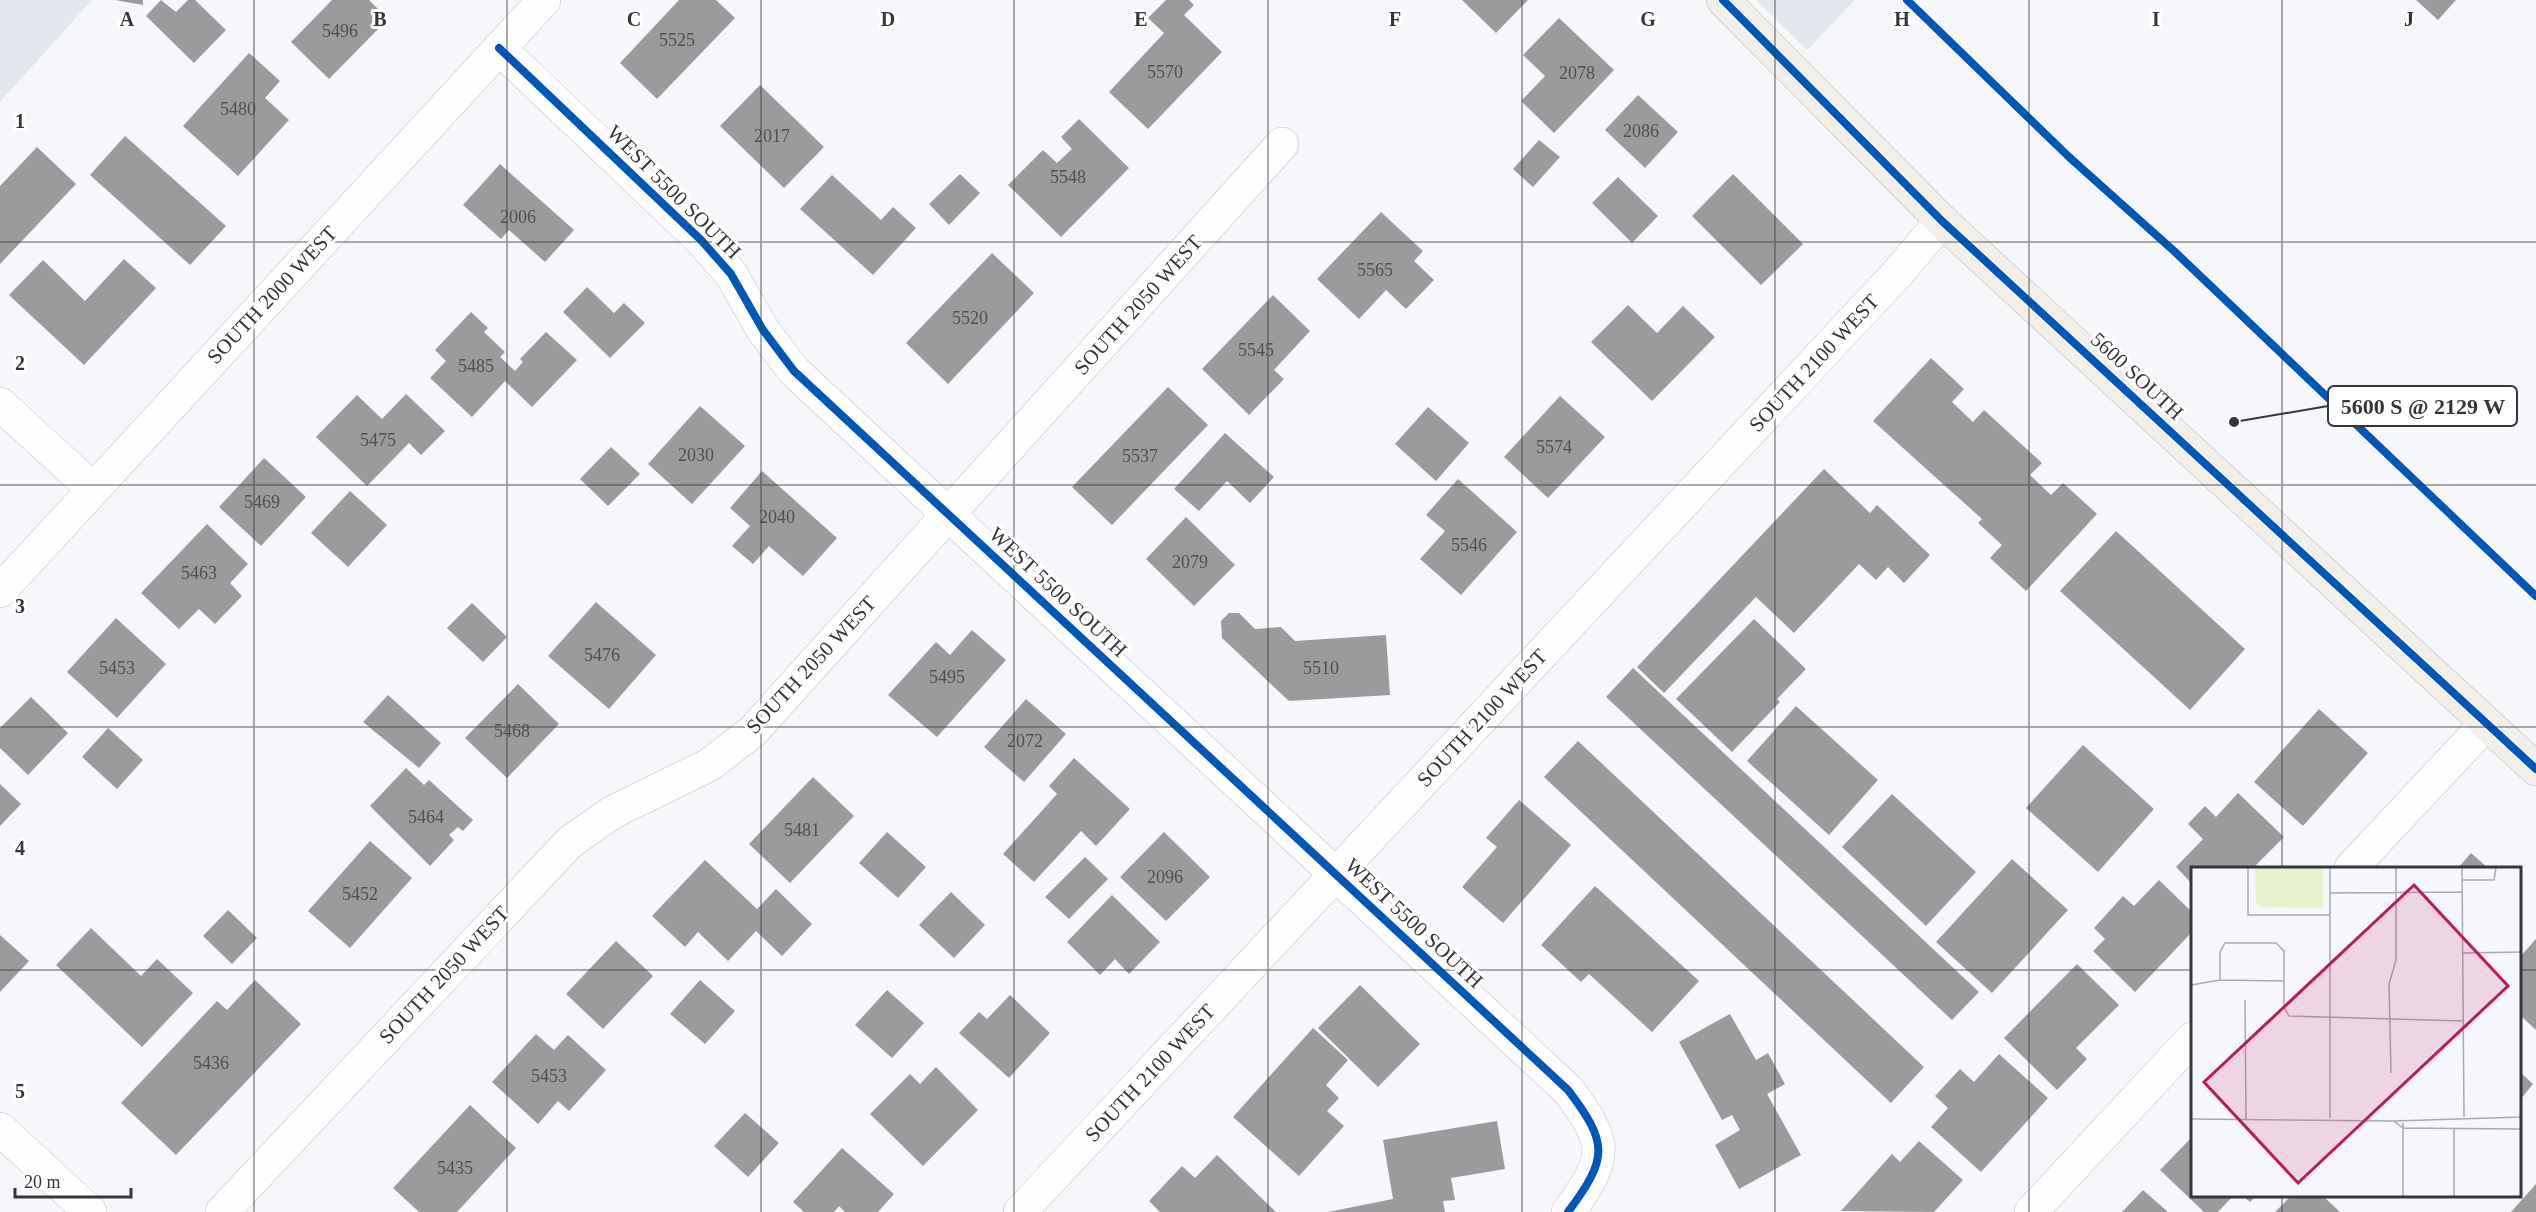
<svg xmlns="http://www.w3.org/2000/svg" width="2536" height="1212" viewBox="0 0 2536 1212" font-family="'Times New Roman',serif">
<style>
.built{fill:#e3e8ef}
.building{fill:#9a9b9d}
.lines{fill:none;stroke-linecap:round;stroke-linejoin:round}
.minor-casing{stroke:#bfc0c2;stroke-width:34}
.tertiary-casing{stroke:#bfc0c2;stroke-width:34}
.primary-casing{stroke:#c1b9b2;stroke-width:34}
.minor{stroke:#fefefe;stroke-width:33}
.tertiary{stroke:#fefefe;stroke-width:33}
.primary{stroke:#f2eee9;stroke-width:33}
.cycleway-casing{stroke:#fff;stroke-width:11}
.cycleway{stroke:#0057b8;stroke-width:8}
.grid{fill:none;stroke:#353639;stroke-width:1.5;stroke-opacity:0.55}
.labels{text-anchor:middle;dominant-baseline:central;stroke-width:6;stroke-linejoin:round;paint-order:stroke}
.number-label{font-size:18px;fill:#4e4f52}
.street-label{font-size:21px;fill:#353639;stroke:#fff}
.inset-road{fill:none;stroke:#a8aaad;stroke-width:1.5}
.view{fill:#c2185b;fill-opacity:0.15;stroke:#c2185b;stroke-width:3}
.inset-edge{fill:none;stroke:#353639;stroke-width:3}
.grid-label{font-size:20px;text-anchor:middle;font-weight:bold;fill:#353639;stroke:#fff;stroke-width:6;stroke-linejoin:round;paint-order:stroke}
.leader{fill:none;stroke:#353639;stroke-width:2}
.callout-dot{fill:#353639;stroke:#fff;stroke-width:2}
.callout{fill:#fff;stroke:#353639;stroke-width:2}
.callout-label{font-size:22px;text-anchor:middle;font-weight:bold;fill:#353639}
</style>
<rect width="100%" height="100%" fill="#f5f7fa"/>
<path class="built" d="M0,0H92L0,102Z
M1756,0H1855L1807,50Z"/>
<path class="building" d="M115,0H143V5Z
M161,0L176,12L188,0H195L226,30L194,63L146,16Z
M332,0H369L388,19L329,79L291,42Z
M679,0H716L735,18L657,99L620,63Z
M1166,0H1189L1194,5L1184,15L1222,52L1148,129L1109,92L1164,33L1148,18Z
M1462,0H1528L1496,33Z
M2416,0H2456L2438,20Z
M1559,18L1614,70L1554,133L1521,101L1545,76L1523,55Z
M249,53L280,81L265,98L289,120L238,176L183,126Z
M760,85L824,147L784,188L720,126Z
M1638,95L1678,132L1645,168L1605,130Z
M1079,119L1129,168L1061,237L1008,185L1043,150L1057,163L1072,149L1061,137Z
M125,136L226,226L190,265L90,175Z
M1539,140L1560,157L1533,187L1513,169Z
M37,147L76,184L0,264V186Z
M500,164L574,230L545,262L509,230L501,239L463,205Z
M960,174L980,193L949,225L929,204Z
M1733,174L1803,244L1761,285L1692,216Z
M832,175L881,220L893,207L916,228L873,275L800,209Z
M1618,177L1658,216L1632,243L1592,203Z
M1381,212L1423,251L1414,261L1434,280L1406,309L1386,290L1359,319L1317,279Z
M992,253L1034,293L948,384L906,343Z
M124,259L156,288L84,365L9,295L43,260L85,301Z
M587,287L614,313L624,303L645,323L610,358L563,312Z
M1273,295L1310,331L1274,370L1284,379L1249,415L1202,369Z
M1628,305L1657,333L1683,306L1715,337L1652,401L1591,342Z
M471,312L488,328L484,332L505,352L500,357L515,371L523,362L520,359L546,332L577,360L532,407L505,381L472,417L430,378L446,361L435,350Z
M1931,358L1964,389L1952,402L1973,422L1984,410L2042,463L2030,475L2051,495L2063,483L2097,514L2026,591L1990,558L2002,545L1978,523L1982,519L1873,421Z
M1168,387L1208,425L1112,525L1072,487Z
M406,394L445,431L421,455L409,443L367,486L316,437L357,395L382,419Z
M1560,396L1605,437L1548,498L1504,457Z
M700,406L745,446L692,504L648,464Z
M1428,407L1469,443L1436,481L1395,444Z
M1225,433L1274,477L1250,503L1227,481L1199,511L1174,489Z
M611,447L640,474L608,506L580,479Z
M264,458L306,497L261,546L219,507Z
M1824,469L1870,513L1877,505L1930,555L1904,583L1888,567L1876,580L1859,564L1794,633L1756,597L1664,693L1637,667Z
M762,471L837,538L803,576L769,546L753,564L732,546L750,526L730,508Z
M1458,479L1517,532L1461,595L1420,559L1445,531L1426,515Z
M350,491L387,525L348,567L311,533Z
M1186,517L1235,565L1194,606L1146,559Z
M207,524L248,564L230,583L242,596L215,624L199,609L179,629L141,593Z
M2116,531L2245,649L2190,710L2060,591Z
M596,602L656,655L609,709L548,656Z
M472,603L507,637L483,662L447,628Z
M1229,613H1239L1255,629L1281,627L1295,641L1386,635L1390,695L1289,701L1222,638L1221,621Z
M116,618L166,664L117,718L67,672Z
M1754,619L1806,669L1777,699L1780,702L1732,752L1676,699Z
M972,630L1006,660L937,737L888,695L936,642L950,655Z
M1633,668L1979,992L1952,1020L1606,697Z
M518,684L559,724L507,778L465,738Z
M388,695L441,743L419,768L363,722Z
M31,697L68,733L28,775L0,748V728Z
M1026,699L1066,734L1024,782L984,747Z
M1796,706L1878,780L1829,835L1747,761Z
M2319,709L2368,753L2303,826L2254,782Z
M108,728L143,760L117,789L82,757Z
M1578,741L1924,1067L1891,1103L1544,777Z
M2083,745L2154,809L2098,872L2026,808Z
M1074,758L1130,809L1096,846L1081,831L1034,882L1003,854L1057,794L1049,786Z
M406,768L424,785L429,780L473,820L463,831L458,827L449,835L454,840L430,866L370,806Z
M813,777L854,816L790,883L749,844Z
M0,784L21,804L0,826Z
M2238,793L2284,837L2253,868H2192V884L2176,867L2203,839L2188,824L2205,806L2216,817Z
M1892,794L1976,872L1926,926L1842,847Z
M1519,800L1571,845L1503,923L1462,887L1497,847L1486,838Z
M887,832L926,867L898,898L859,863Z
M1164,832L1210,877L1166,921L1120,877Z
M370,841L412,878L350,948L308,911Z
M2471,853L2488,868H2458Z
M1085,857L1108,879L1069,919L1045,897Z
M2012,859L2068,910L1992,993L1936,942Z
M705,860L757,909L776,889L812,924L782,956L756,931L728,961L698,932L685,947L652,916Z
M2159,880L2192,912V932L2135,992L2093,951L2105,939L2094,928L2123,896L2134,906Z
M1595,886L1699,981L1652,1032L1589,974L1581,982L1541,945Z
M951,892L985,925L954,958L919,925Z
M1112,895L1160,942L1129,974L1115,959L1100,975L1067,942Z
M228,910L257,938L232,964L203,936Z
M91,928L141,976L157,959L193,993L142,1047L56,965Z
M0,935L29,961L0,992Z
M2536,939V1030L2520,1015V957Z
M616,941L653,976L603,1029L566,994Z
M2077,964L2119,1005L2076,1048L2087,1059L2057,1090L2004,1038Z
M255,980L301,1024L176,1155L121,1103L217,1001L227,1010Z
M700,980L735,1011L705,1044L670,1014Z
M1360,985L1420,1044L1378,1087L1318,1028Z
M887,990L924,1023L892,1058L855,1025Z
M1010,995L1050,1033L1009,1078L959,1033L979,1012L987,1019Z
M1730,1014L1756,1060L1768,1053L1785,1084L1767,1094L1801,1155L1739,1189L1715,1145L1740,1130L1732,1115L1722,1120L1679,1042Z
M1313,1028L1348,1060L1326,1085L1339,1098L1327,1111L1344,1126L1299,1176L1233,1117Z
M536,1034L554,1050L568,1035L606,1070L569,1111L558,1101L538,1124L492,1082Z
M1999,1054L2048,1098L1981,1172L1931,1127L1948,1108L1935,1096L1960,1069L1974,1082Z
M936,1067L978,1110L923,1166L870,1114L910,1074L920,1084Z
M2520,1072L2533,1084L2520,1100Z
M470,1105L516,1148L457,1212H419L393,1188Z
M745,1113L779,1143L748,1177L714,1146Z
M1497,1121L1505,1169L1451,1178L1455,1200L1443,1201L1445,1212H1328L1393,1199L1383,1140Z
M2192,1137V1196H2233L2218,1212H2204L2160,1170Z
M1919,1141L1963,1180L1934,1212L1841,1211L1892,1154L1900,1162Z
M842,1148L894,1194L878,1212H845L839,1206L834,1212H804L793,1202Z
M1217,1155L1276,1212H1160L1149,1201L1182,1166L1195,1178Z
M2536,1184V1212H2511Z
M2143,1190L2168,1212H2122Z
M2243,1196H2256L2250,1202Z
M2291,1196H2323L2340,1212H2275Z"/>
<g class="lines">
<g class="minor-casing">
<path id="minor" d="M499,48L701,240L731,274L763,330L794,371L1568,1090C1609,1144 1608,1158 1568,1212
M0,404L93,489
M0,591L544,0
M2351,868L2486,724
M0,1129L90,1212
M222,1212L570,842L613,812L709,765L753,731L1282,144
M2031,1212L2192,1039"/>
</g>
<g class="tertiary-casing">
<path id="tertiary" d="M1020,1212L1896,275L1942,221"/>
</g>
<g class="primary-casing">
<path id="primary" d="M1723,0L1942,221L2536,769"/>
</g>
<use href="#minor" class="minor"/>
<use href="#tertiary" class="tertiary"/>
<use href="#primary" class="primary"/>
<g class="cycleway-casing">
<path id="cycleway" d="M1723,0L1942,221L2536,769
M1907,0L2069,157L2174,251L2536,596
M499,48L701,240L731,274L763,330L794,371L1568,1090C1609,1144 1608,1158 1568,1212"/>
</g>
<use href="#cycleway" class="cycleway"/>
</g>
<path class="grid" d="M254,0V1212M507,0V1212M761,0V1212M1014,0V1212M1268,0V1212M1522,0V1212M1775,0V1212M2029,0V1212M2282,0V868M0,242H2536M0,485H2536M0,727H2536M0,970H2192M2520,970H2536M2282,1196V1212"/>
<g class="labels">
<g class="number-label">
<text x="340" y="31">5496</text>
<text x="677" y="40">5525</text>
<text x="1165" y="72">5570</text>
<text x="1577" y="73">2078</text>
<text x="238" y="109">5480</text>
<text x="1641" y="131">2086</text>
<text x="772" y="136">2017</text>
<text x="1068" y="177">5548</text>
<text x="518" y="217">2006</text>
<text x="1375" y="270">5565</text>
<text x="970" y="318">5520</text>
<text x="1256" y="350">5545</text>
<text x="476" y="366">5485</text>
<text x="378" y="440">5475</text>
<text x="1554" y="447">5574</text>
<text x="696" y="455">2030</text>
<text x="1140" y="456">5537</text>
<text x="262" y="502">5469</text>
<text x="777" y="517">2040</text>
<text x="1469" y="545">5546</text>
<text x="1190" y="562">2079</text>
<text x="199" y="573">5463</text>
<text x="602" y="655">5476</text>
<text x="117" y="668">5453</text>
<text x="1321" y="668">5510</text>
<text x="947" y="677">5495</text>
<text x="512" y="731">5468</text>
<text x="1025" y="741">2072</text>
<text x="426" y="817">5464</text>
<text x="802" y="830">5481</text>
<text x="1165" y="877">2096</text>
<text x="360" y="894">5452</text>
<text x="211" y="1063">5436</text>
<text x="549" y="1076">5453</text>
<text x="455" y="1168">5435</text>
</g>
<g class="street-label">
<text transform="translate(674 192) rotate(45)">WEST 5500 SOUTH</text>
<text transform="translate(272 295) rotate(-47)">SOUTH 2000 WEST</text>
<text transform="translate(1138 305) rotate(-48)">SOUTH 2050 WEST</text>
<text transform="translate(1814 363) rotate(-47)">SOUTH 2100 WEST</text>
<text transform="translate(2137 376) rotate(43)">5600 SOUTH</text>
<text transform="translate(1058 592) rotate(43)">WEST 5500 SOUTH</text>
<text transform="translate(811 665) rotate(-47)">SOUTH 2050 WEST</text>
<text transform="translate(1482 718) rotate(-47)">SOUTH 2100 WEST</text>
<text transform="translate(1414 923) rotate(43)">WEST 5500 SOUTH</text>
<text transform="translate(444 975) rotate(-47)">SOUTH 2050 WEST</text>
<text transform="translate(1150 1073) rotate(-47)">SOUTH 2100 WEST</text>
</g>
</g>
<g transform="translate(2191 867)">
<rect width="330" height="330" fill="#f5f7fa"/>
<path d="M64,0H132V41L69,40L65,36Z" fill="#e6f3cc"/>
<path class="inset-road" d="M57,0V48H139M139,0V251M271,0L273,250M271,13H303L305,0M139,26L271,25M272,86L330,85M29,113V85L34,76H85L93,84V140L98,149L272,154M0,118L29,113L93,114M54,133L55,252M200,206L198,117L205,93V0M0,252L203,254L330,250M203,254L212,261L330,262M212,256V330M263,330V261"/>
<path class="view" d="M223,18L317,119L107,316L13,215Z"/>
<rect width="330" height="330" class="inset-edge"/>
</g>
<g class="grid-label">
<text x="127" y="26">A</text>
<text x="380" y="26">B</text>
<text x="634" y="26">C</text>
<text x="888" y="26">D</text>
<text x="1141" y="26">E</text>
<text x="1395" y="26">F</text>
<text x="1648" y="26">G</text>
<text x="1902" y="26">H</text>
<text x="2156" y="26">I</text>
<text x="2409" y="26">J</text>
<text x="20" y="128">1</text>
<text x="20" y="370">2</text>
<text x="20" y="613">3</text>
<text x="20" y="855">4</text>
<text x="20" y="1098">5</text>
</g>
<path class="leader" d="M2234 422L2328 406"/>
<circle class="callout-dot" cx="2234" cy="422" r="6"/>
<rect class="callout" x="2328" y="386" width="189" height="40" rx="6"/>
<g class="callout-label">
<text x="2423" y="414">5600 S @ 2129 W</text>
</g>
<path d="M15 1188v9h116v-9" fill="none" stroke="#353639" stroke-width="3"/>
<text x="24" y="1188" font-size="18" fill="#353639" stroke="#ffffff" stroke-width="4.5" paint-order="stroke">20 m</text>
</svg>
